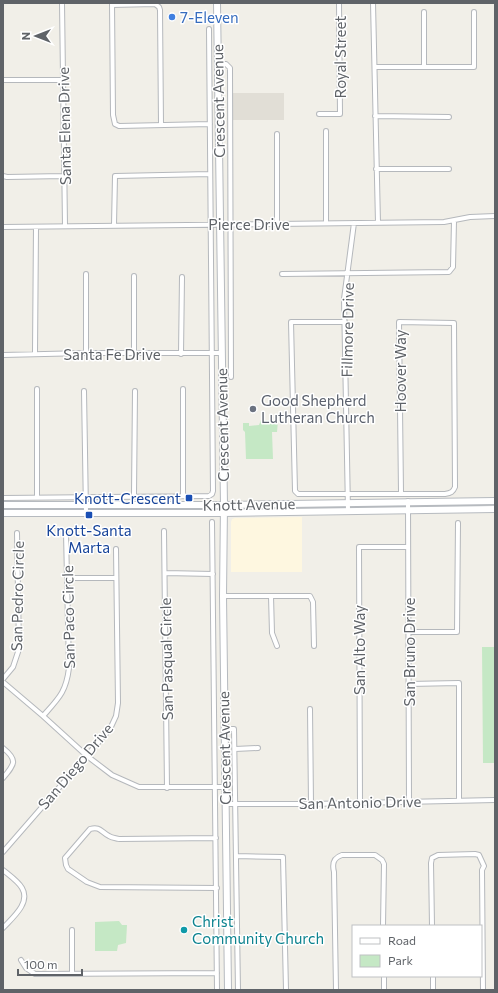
<svg xmlns="http://www.w3.org/2000/svg" width="498" height="993" viewBox="0 0 498 993" font-family="Commissioner,sans-serif">
<style>
.commercial{fill:#fef7e0}
.education{fill:#e1ded6}
.green{fill:#c5e8c5}
.lines{fill:none;stroke-linecap:round;stroke-linejoin:round}
.street-casing{stroke:#b5b8bc;stroke-width:6}
.secondary-casing{stroke:#b6babf;stroke-width:8}
.street{stroke:#fff;stroke-width:4}
.secondary{stroke:#fff;stroke-width:6}
.shop-dot{fill:#3f7fe0;stroke:#fff;stroke-width:1.5}
.worship-dot{fill:#6b7280;stroke:#fff;stroke-width:1.5}
.transit-dot{fill:#1a4fb4;stroke:#fff;stroke-width:1.5}
.culture-dot{fill:#0f9aa8;stroke:#fff;stroke-width:1.5}
.labels{text-anchor:middle;dominant-baseline:central;stroke-width:3;stroke-linejoin:round;paint-order:stroke}
.shop-label{font-size:15px;fill:#366cbe;stroke:#fff;text-anchor:start}
.street-label{font-size:15px;fill:#5f6368;stroke:#fff}
.worship-label{font-size:15px;fill:#5b616d;stroke:#fff;text-anchor:start}
.transit-label{font-size:15px;fill:#164399;stroke:#fff;text-anchor:end}
.culture-label{font-size:15px;fill:#0d838f;stroke:#fff;text-anchor:start}
</style>
<rect width="100%" height="100%" fill="#f1efe8"/>
<path class="commercial" d="M302,517V572H231V522L232,519L235,518Z"/>
<path class="education" d="M231,93H284V120H231Z"/>
<path class="green" d="M261,420H278L277,432H272L273,459H246L245,432L243,430V423H249V426L259,425Z
M482,647H495V763H483Z
M119,921L122,925H129H127L126,943L118,945L117,951H95V922Z"/>
<g class="lines">
<g class="street-casing">
<path id="street" d="M62,3L65,226
M112,3L113,115L115,124L119,126L210,124
M373,3L378,223
M112,5L155,4L159,7L160,10L161,125
M424,12V67
M218,64H226L230,68L231,377
M375,67H474V12
M3,80H63
M319,114H340L339,3
M375,116L449,117
M277,134V224
M376,169H449
M3,176L7,177L64,176
M326,223V131
M114,225L115,176L210,174
M3,227L444,222L470,217L495,216
M86,274V353
M282,274L449,272L453,267L454,221
M345,322H291L295,491L298,494H445C451,493 453,492 455,487L454,323L399,322L401,493
M134,353V276
M35,354L36,227
M181,354L182,277
M3,355L86,353H221
M84,391L86,512
M134,495L135,391
M183,496V389
M37,497V389
M3,498L209,496L212,494L213,491L209,29
M408,501L409,802
M348,510L344,299L354,223
M212,522L217,990
M164,531L167,788
M165,573L213,574
M68,578H116
M223,596H310L313,602L314,646
M271,596L272,633L277,646
M409,632H457L458,523
M3,679L13,667L19,649L17,533
M3,682L43,716L87,756L112,775L139,787H224
M409,684L459,683V801
M310,709L311,804
M43,716C59,698 66,692 69,668L66,533
M224,729H234L238,990
M3,748C18,760 15,764 3,778
M235,749L258,748
M360,802L359,547H408
M225,804H311L495,800
M216,838L119,839C116,838 112,838 109,836C101,832 100,826 90,829L65,858L66,865L68,869L87,882L100,887L217,888
M3,852L110,729L116,716L118,703L116,549
M236,856L283,857L286,990
M3,870C9,875 18,881 22,888C31,903 12,918 3,928
M432,926L431,863L432,858L438,855L475,854L479,855L484,866L482,870L483,990
M72,930V974
M21,960L26,968L35,974L217,973
M384,976V990
M433,976V990
M336,990L334,872C332,864 333,858 342,855H375L382,860L384,864L383,926"/>
</g>
<g class="secondary-casing">
<path id="secondary" d="M217,3L224,505L223,596L228,990
M3,505H224L495,501
M3,513H223L495,509"/>
</g>
<use href="#street" class="street"/>
<use href="#secondary" class="secondary"/>
</g>
<circle class="shop-dot" cx="172" cy="17" r="4"/>
<circle class="worship-dot" cx="253" cy="409" r="4"/>
<g class="transit-dot">
<rect x="185" y="494" width="8" height="8" rx="2"/>
<rect x="85" y="511" width="8" height="8" rx="2"/>
</g>
<circle class="culture-dot" cx="184" cy="930" r="4"/>
<g class="labels">
<g class="shop-label">
<text x="180" y="17">7-Eleven</text>
</g>
<g class="street-label">
<text transform="translate(340 57) rotate(-90)">Royal Street</text>
<text transform="translate(218 101) rotate(-91)">Crescent Avenue</text>
<text transform="translate(64 126) rotate(-91)">Santa Elena Drive</text>
<text x="249" y="224">Pierce Drive</text>
<text transform="translate(347 330) rotate(-89)">Fillmore Drive</text>
<text x="112" y="354">Santa Fe Drive</text>
<text transform="translate(400 371) rotate(-90)">Hoover Way</text>
<text transform="translate(222 425) rotate(-91)">Crescent Avenue</text>
<text transform="translate(249 504) rotate(-1)">Knott Avenue</text>
<text transform="translate(17 596) rotate(-89)">San Pedro Circle</text>
<text transform="translate(68 617) rotate(-91)">San Paco Circle</text>
<text transform="translate(359 650) rotate(-90)">San Alto Way</text>
<text transform="translate(409 652) rotate(-90)">San Bruno Drive</text>
<text transform="translate(166 659) rotate(-91)">San Pasqual Circle</text>
<text transform="translate(224 748) rotate(-91)">Crescent Avenue</text>
<text transform="translate(75 766) rotate(-50)">San Diego Drive</text>
<text transform="translate(360 802) rotate(-1)">San Antonio Drive</text>
</g>
<g class="worship-label">
<text x="261" y="400">Good Shepherd<tspan x="261" dy="17">Lutheran Church</tspan></text>
</g>
<g class="transit-label">
<text x="181" y="498">Knott-Crescent</text>
<text x="89" y="530" text-anchor="middle">Knott-Santa<tspan x="89" dy="17">Marta</tspan></text>
</g>
<g class="culture-label">
<text x="192" y="921">Christ<tspan x="192" dy="17">Community Church</tspan></text>
</g>
</g>
<rect width="498" height="993" fill="none" stroke="#5f6368" stroke-width="8"/>
<rect x="352" y="925" width="130" height="52" fill="#ffffff" stroke="#bfc1c3"/>
<rect x="360" y="938" width="20" height="6" fill="#ffffff" stroke="#bfc1c3"/>
<text x="388" y="945" font-size="12" fill="#5f6368">Road</text>
<rect x="360" y="955" width="20" height="12" fill="#c5e8c5" stroke="#bfc1c3"/>
<text x="388" y="965" font-size="12" fill="#5f6368">Park</text>
<g transform="translate(36 36) rotate(270)" stroke="#ffffff" stroke-width="3" paint-order="stroke">
<path d="M0-3L7 15L0 10L-7 15Z" fill="#5f6368"/>
<text y="-6" font-size="11" font-weight="bold" text-anchor="middle" fill="#5f6368">N</text>
</g>
<path d="M18 969v6h64v-6" fill="none" stroke="#5f6368" stroke-width="2"/>
<text x="24" y="969" font-size="12" fill="#5f6368" stroke="#ffffff" stroke-width="3" paint-order="stroke">100 m</text>
</svg>
